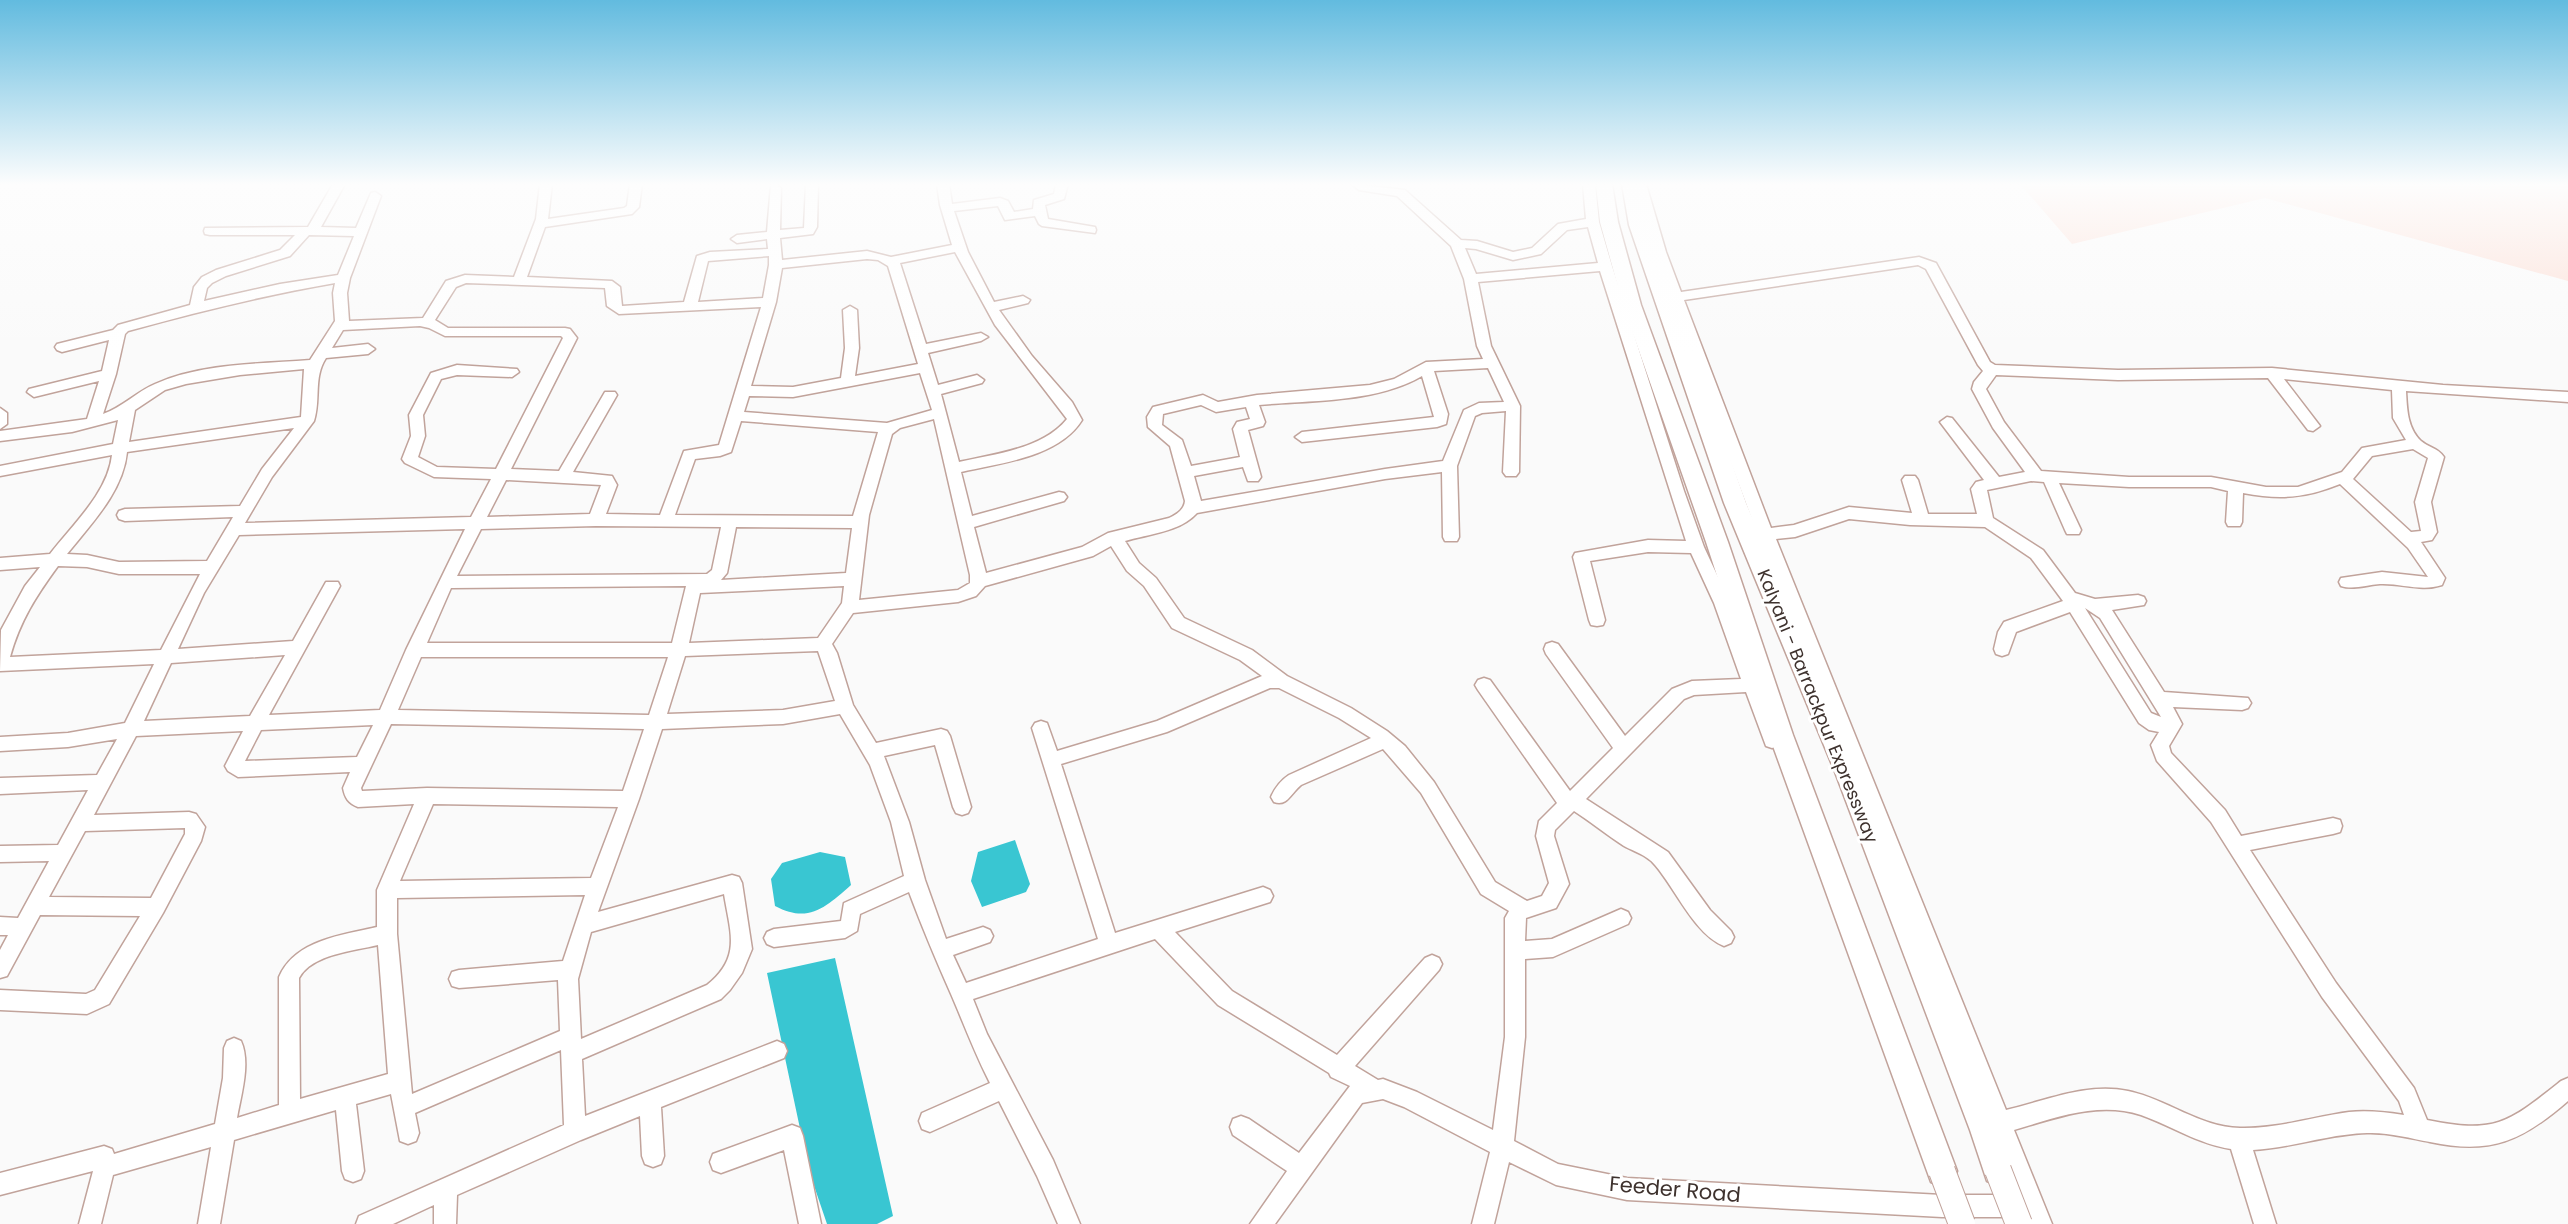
<svg xmlns="http://www.w3.org/2000/svg" width="2568" height="1224" viewBox="0 0 2568 1224" font-family="Poppins,sans-serif">
<style>
.green{fill:#fcdfd6}
.water{fill:#39c6d2}
.lines{fill:none;stroke-linecap:round;stroke-linejoin:round}
.minor-casing{stroke:#c1a39b;stroke-width:3}
.highway-casing{stroke:#c1a39b;stroke-width:3}
.minor{fill:#fff;fill-rule:evenodd}
.highway{fill:#fff;fill-rule:evenodd}
.highway-bridge-casing{stroke:#c1a39b;stroke-width:28;stroke-linecap:butt}
.highway-bridge{stroke:#fff;stroke-width:26}
.labels{text-anchor:middle;dominant-baseline:central;stroke-width:6;stroke-linejoin:round;paint-order:stroke}
.street-label{font-size:18px;fill:#3e322e;stroke:#fff}
.near-street-label{font-size:21px;fill:#3e322e;stroke:#fff}
</style>
<rect width="100%" height="100%" fill="#fafafa"/>
<path class="green" d="M2020,184H2568V281L2265,198L2072,244Z"/>
<path class="water" d="M1015,840L1030,884L1026,892L982,907L971,881L978,852Z
M820,852L845,857L851,885C826,907 809,924 775,906L771,879L782,863Z
M835,958L893,1216L877,1224H827L809,1171L767,973Z"/>
<g class="lines">
<g class="minor-casing">
<path id="minor" d="M333,184H345L321,227L356,228L371,193L375,192L381,196L350,278L347,293L349,321L423,318L446,281L465,275L514,277L536,219L540,184H552L548,219L624,208L627,206L630,184H642L639,207L632,214L545,227L527,277L612,281L620,287L622,306L684,302L697,256L710,252L768,249L767,239L737,243L731,239L737,235L767,232L771,185L775,184L781,188L780,230L804,228L806,184H818L817,227L813,234L780,238L782,260L867,251L891,257L952,245L940,205L937,184H949L952,204L1000,198L1008,201L1014,212L1033,209L1034,200L1054,194L1056,184H1068L1064,199L1045,205L1048,219L1095,227L1096,230L1095,233L1042,226L1039,224L1035,216L1005,220L998,206L954,211L968,252L994,302L1023,296L1030,300L1028,303L999,310L1032,356L1072,402L1082,420C1059,457 1001,463 961,472L972,516L1059,492L1064,493L1067,497L1064,501L974,527L986,573L1082,547L1108,533L1169,518C1177,514 1184,510 1185,501L1170,446L1148,427L1147,417L1153,407L1203,395L1218,402L1257,395L1370,385L1394,379L1426,362L1483,359L1477,346L1464,279L1451,246L1397,196L1359,190L1352,184L1405,190L1461,240L1477,241L1513,252L1532,248L1558,224L1586,219L1583,184H1595L1599,222L1612,266L1684,491L1704,547L1730,603L1781,741L1778,746L1772,748L1766,746L1746,692L1694,695L1684,699L1586,799L1668,852L1710,910L1731,931L1734,937L1731,943L1724,946C1695,935 1675,888 1655,865C1647,855 1635,852 1624,846C1607,835 1591,822 1574,811L1555,830L1554,836L1569,884L1556,908L1526,918L1525,941L1552,939L1621,909L1628,912L1631,918L1628,924L1553,957L1525,959V1037L1514,1141L1558,1164L1627,1178L1942,1195H2018L1758,535L1652,252L1634,184H1646L1666,252L1681,292L1919,257L1936,263L1990,362L1995,365L2118,370L2272,368L2443,385L2568,392V402L2406,391C2407,408 2407,428 2421,441C2429,448 2437,447 2444,457L2431,502L2437,532L2432,540L2421,542L2445,578L2442,585C2421,592 2401,583 2380,584C2367,585 2353,590 2341,586L2339,582L2341,578L2382,572L2428,577L2408,548L2340,484C2305,498 2281,500 2243,493L2242,522L2240,526H2228L2226,522L2228,491L2211,487H2129L2059,483L2081,530L2079,534H2067L2065,530L2044,482L2031,481L1987,490L1993,518L2043,550L2075,593L2095,599L2138,595L2144,597L2146,601L2144,605L2112,610L2164,692L2248,698L2251,703L2248,708L2242,710L2173,707L2182,724L2169,746L2171,753L2225,810L2241,836L2333,818L2340,820L2342,826L2340,832L2333,834L2250,850L2336,983L2414,1088L2427,1120C2496,1134 2508,1123 2561,1081L2568,1078V1101C2522,1141 2491,1155 2430,1142C2409,1138 2388,1132 2367,1133C2328,1134 2292,1148 2253,1150L2276,1224H2254L2231,1149C2198,1144 2172,1126 2141,1115C2098,1101 2055,1118 2014,1130L2052,1224H2030L2026,1215L2020,1217H1942L1627,1200L1556,1185L1509,1162L1494,1224H1472L1490,1152L1404,1107L1383,1099L1362,1103L1275,1224H1250L1287,1171L1233,1135L1230,1127L1233,1119L1241,1116L1249,1119L1299,1153L1350,1086L1331,1077L1329,1073L1218,1005L1155,939L973,999L987,1034L1053,1160L1080,1224H1058L1037,1176L999,1101L930,1132L922,1129L919,1121L922,1113L990,1083C975,1054 964,1024 951,994C936,960 922,927 909,892L860,914L857,931L845,938L774,947L767,944L764,938L767,932L774,929L841,921L844,903L904,876L891,822L870,765L840,714L783,724L662,729L639,799L598,912L732,875L739,877L742,883L752,949L742,973L730,990L721,999L582,1059L585,1116L777,1041L784,1044L787,1051L784,1058L661,1107L664,1156L661,1164L653,1167L645,1164L642,1156L640,1116L581,1140L457,1195L456,1224H434V1205L393,1224H356L359,1216L564,1125L561,1050L415,1113L419,1133L416,1141L408,1144L400,1141L391,1094L356,1104L364,1171L361,1179L353,1182L345,1179L342,1171L336,1110L234,1140L220,1224H198L211,1147L113,1175L101,1224H79L93,1171L0,1195V1173L104,1146L112,1149L114,1154L215,1124L223,1078L224,1048L227,1041L234,1038L241,1041C251,1063 241,1095 237,1118L279,1105V977C295,940 342,935 377,927V890L414,804L358,807C348,803 345,798 343,788L350,772L238,777L228,771L225,766L243,731L136,736L94,815L189,812L196,814L205,827L201,841L163,913L109,1004L87,1014L0,1010V990L86,994L95,990L140,916L40,915L7,976L0,978V950L8,935H0V917L18,918L49,861L0,862V846L58,845L88,790L0,794V778L97,775L117,739L68,747L0,751V737L68,733L125,723L154,664L0,671L1,630L25,586L40,567L0,570V558L50,554C72,525 108,493 112,455L0,476V466L113,444L118,420L72,432L0,441V431L87,419L99,381L34,397L27,392L29,389L102,371L109,340L62,352L57,350L55,347L57,344L113,330L118,325L190,305L194,287L202,277L216,270L280,250L295,235H210L205,234L204,231L205,228L308,227ZM1588,227L1598,263L1476,274L1465,248L1476,249L1513,260L1541,254L1567,230ZM309,235L354,236L338,275L280,284L204,301L207,288L212,283L226,276L290,256ZM955,252L995,325L1067,419C1043,449 994,454 959,462L941,394L982,383L984,380L977,375L938,385L928,353L981,341L988,337L981,333L926,344L900,263ZM769,256V265L763,298L698,302L708,261ZM867,259L878,260L888,266L918,364L855,376L859,348L857,310L850,306L843,310L845,348L841,378L793,387L751,386L776,302L782,268ZM1918,265L1926,269L1978,365L1983,371L1974,382L1972,389L1993,428L2025,472L1999,477L1952,418L1947,417L1940,422L1984,480L1976,482L1971,489L1977,514H1928L1918,480L1915,476H1905L1902,480L1912,513L1849,507L1794,525L1771,528L1684,300ZM1600,271L1686,541L1648,540L1575,553L1573,557L1589,620L1591,625L1597,626L1603,625L1605,620L1590,561L1648,552L1691,553L1714,603L1741,679L1692,681L1672,689L1625,736L1558,644L1552,642L1546,644L1544,649L1546,654L1613,748L1570,791L1490,680L1484,678L1478,680L1475,685L1478,690L1557,803L1539,821L1536,836L1549,883L1542,896L1527,901L1495,882L1434,782L1405,746L1387,731L1351,708L1287,676L1252,650L1184,618L1156,578L1139,563L1125,541C1149,534 1180,532 1197,513L1385,479L1442,472L1443,537L1445,541H1457L1459,537L1457,466L1475,416L1482,413L1506,411L1503,472L1506,476H1516L1519,472L1520,406L1491,346L1478,282ZM335,283L333,293L335,321L310,360C260,364 202,363 155,384C136,392 123,407 103,414L116,374L125,334L128,331C197,312 265,295 335,283ZM466,283L605,288L607,306L619,314L761,307L719,445L684,451L660,515L606,514L617,485L612,476L573,472L617,395L615,392H605L559,471L511,469L577,338L570,329L565,328H448L435,320L456,287ZM420,326L429,328L445,336H561L563,338L496,469L437,467L418,457L425,436L423,415L441,379L457,375L512,377L519,372L517,369L457,365L431,373L409,415L411,436L402,459L405,463L434,477L491,479L471,517L245,523L272,477L314,421C321,399 313,378 326,358L368,354L375,349L368,344L332,348L343,330ZM1488,368L1504,402L1479,403L1464,410L1443,461L1385,469L1201,501L1194,476L1243,467L1248,481H1258L1261,477L1248,430L1263,426L1265,422L1259,405C1311,400 1376,403 1422,376L1434,417L1302,432L1295,437L1302,442L1437,427L1446,424L1448,414L1434,371ZM304,369L301,417L129,442L135,410L165,390L186,384L240,375ZM920,373L932,410L887,423L744,412L749,396L793,397ZM1996,375L2118,380L2268,378L2308,430L2313,431L2320,426L2284,379L2392,390L2393,418L2406,440L2362,448L2342,472L2298,487H2266L2211,477H2129L2041,471L2004,422L1986,389ZM1201,405L1216,412L1246,407L1250,419L1237,422L1233,429L1240,457L1191,466L1182,440L1162,425L1163,414ZM934,419L970,575V583L958,590L859,600L869,515L892,434L900,428ZM741,421L878,432L853,516L675,515L695,459L720,456L731,452ZM294,428L262,469L240,506L125,509L119,511L117,515L119,519L125,521L233,517L207,561L119,562L87,555L67,554C91,524 123,492 127,452ZM2413,449L2428,458L2415,502L2421,531L2411,532L2353,479L2372,456ZM506,480L601,485L590,514L487,517ZM1849,519L1910,525L1985,527L2031,558L2063,601L2004,622L1998,632L1994,649L1996,654L2002,656L2008,654L2016,632L2070,612L2139,723L2149,730L2159,732L2151,745L2157,761L2211,822L2322,997L2399,1101L2404,1115C2385,1112 2367,1110 2349,1112C2312,1117 2277,1129 2240,1128C2199,1127 2167,1099 2128,1091C2087,1082 2045,1101 2006,1110L1776,539L1795,537ZM596,526L721,527L712,570L707,574L457,576L481,529ZM736,527L852,528L846,573L721,580L727,573ZM465,529L406,650L380,710L269,715L340,586L338,582H326L293,641L178,649L204,593L239,535ZM1111,546L1127,571L1144,586L1172,628L1240,660L1262,676L1157,721L1057,751L1047,723L1041,721L1035,723L1032,728L1098,939L966,983L953,955L990,942L993,936L990,930L983,927L946,939L925,880L909,822L884,756L935,745L953,807L956,813L962,815L968,813L971,807L950,736L947,731L941,729L876,743L853,705L837,653L832,644L853,613L958,602L976,596L985,586L1093,556ZM58,566L87,567L119,574H200L161,650L10,657C20,621 36,596 58,566ZM686,586L672,643H427L451,588ZM844,586L842,603L818,638L689,643L700,593ZM2085,608L2100,618L2161,717L2151,713ZM818,651L835,701L783,710L667,714L685,656ZM285,655L250,716L144,721L171,663ZM421,657H668L649,715L398,710ZM1270,688H1279L1339,718L1371,738L1289,775C1280,781 1275,788 1271,797L1274,802C1287,807 1291,793 1301,785L1383,749L1421,793L1481,894L1509,911L1505,918V1037L1493,1130L1417,1092L1383,1079L1378,1080L1355,1066L1439,970L1442,964L1439,958L1432,955L1425,958L1337,1055L1232,991L1175,932L1270,902L1273,896L1270,890L1263,887L1115,933L1061,764L1167,732ZM391,724L644,729L623,791L427,788L362,791L361,788ZM373,725L357,757L245,761L261,730ZM433,804L618,807L591,878L400,881ZM185,828V834L151,898L49,897L85,831ZM724,894C730,932 742,957 707,985L581,1039L578,979L591,932ZM585,895L563,961L459,970L452,972L449,979L452,986L459,988L558,980L560,1031L412,1094L397,934V898ZM378,945L388,1074L300,1099L299,978C312,954 354,951 378,945Z
M0,408L7,413V424L0,429Z
M792,1125L800,1128L803,1136L821,1224H799L784,1150L721,1173L713,1170L710,1162L713,1154Z"/>
</g>
<g class="highway-casing">
<path id="highway" d="M1596,184H1612L1618,222L1641,305L1728,542L1793,735L1957,1171L1953,1182L1942,1186L1931,1182L1927,1171L1769,735L1706,542L1623,305L1600,222Z
M1622,184H1638L1647,225L1746,503L1859,772L2000,1130L2013,1170L2009,1181L1998,1185L1987,1181L1970,1130L1835,772L1724,503L1629,225Z"/>
</g>
<use href="#minor" class="minor"/>
<use href="#highway" class="highway"/>
<g class="highway-bridge-casing">
<path id="highway-bridge" d="M1998,1170L2019,1224
M1942,1171L1962,1224"/>
</g>
<use href="#highway-bridge" class="highway-bridge"/>
</g>
<linearGradient id="sky" x2="0" y2="1"><stop stop-color="#62bbdf"/><stop offset="0.52" stop-color="#fdfdfd"/><stop offset="1" stop-color="#fdfdfd" stop-opacity="0"/></linearGradient>
<rect width="2568" height="355" fill="url(#sky)"/>
<g class="labels">
<g class="street-label">
<text transform="translate(1818 706) rotate(68)">Kalyani - Barrackpur Expressway</text>
</g>
<g class="near-street-label">
<text transform="translate(1675 1189) rotate(5)">Feeder Road</text>
</g>
</g>
</svg>
